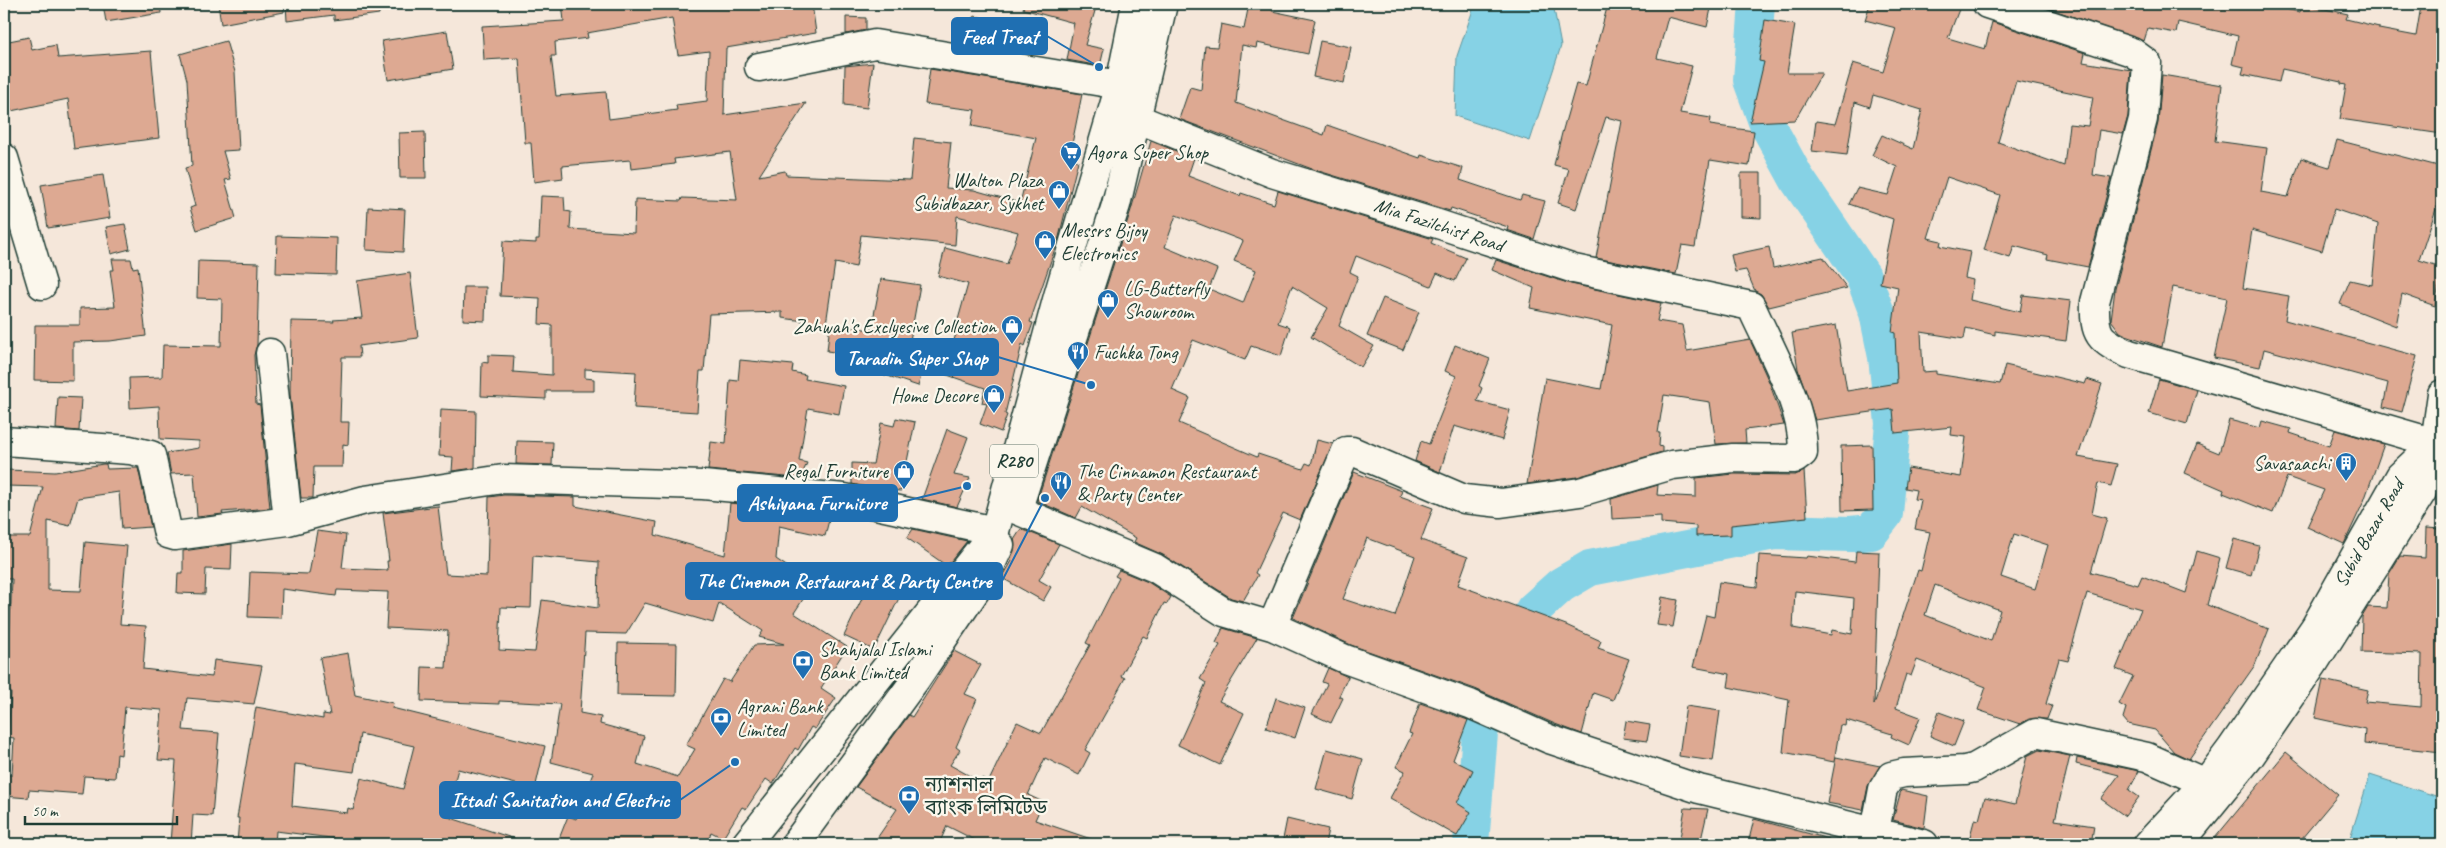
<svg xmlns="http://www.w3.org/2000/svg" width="2446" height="848" viewBox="0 0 2446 848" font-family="Caveat,'Noto Sans Bengali',sans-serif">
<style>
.water{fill:#86d2e5;stroke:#5d969e}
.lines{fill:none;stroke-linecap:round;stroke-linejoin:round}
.river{stroke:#86d2e5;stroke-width:36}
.building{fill:#dda992;stroke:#1f3d34;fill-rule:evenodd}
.minor-casing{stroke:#1f3d34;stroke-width:31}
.major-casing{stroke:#1f3d34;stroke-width:31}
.minor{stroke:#fbf7ec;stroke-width:28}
.major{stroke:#fbf7ec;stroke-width:28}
.labels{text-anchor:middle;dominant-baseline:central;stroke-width:4.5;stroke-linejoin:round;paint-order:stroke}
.shield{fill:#fbf7ec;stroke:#61756b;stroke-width:1}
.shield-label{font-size:19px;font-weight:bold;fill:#1f3d34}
.poi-label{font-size:20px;fill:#1f3d34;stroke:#fbf7ec;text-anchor:start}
.street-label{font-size:20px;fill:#1f3d34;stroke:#fbf7ec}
.leader{fill:none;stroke:#1f6fb2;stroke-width:2}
.callout-dot{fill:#1f6fb2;stroke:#fbf7ec;stroke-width:2}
.callout{fill:#1f6fb2;stroke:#1f6fb2;stroke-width:2}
.callout-label{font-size:21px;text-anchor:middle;font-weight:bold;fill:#fff}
</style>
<rect width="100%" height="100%" fill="#f5e7da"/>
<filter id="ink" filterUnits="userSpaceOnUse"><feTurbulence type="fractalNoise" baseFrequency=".02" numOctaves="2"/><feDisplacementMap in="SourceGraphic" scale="10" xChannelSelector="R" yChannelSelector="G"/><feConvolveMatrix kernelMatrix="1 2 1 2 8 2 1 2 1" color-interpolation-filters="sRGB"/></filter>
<g filter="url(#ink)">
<path class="water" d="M1475,4H1537L1554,9L1561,46L1530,141L1455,116L1457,56Z
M2370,775L2442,798V844H2348Z"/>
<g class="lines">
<path class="river" d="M1471,844L1480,733L1496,688L1533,610L1561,585L1590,568L1774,532L1851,534L1871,532L1885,514L1893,423L1886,357L1877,313L1863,276L1797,179L1767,124L1751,80L1757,4"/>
</g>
<path class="building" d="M103,4H160L161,13L106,22Z
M218,4H284V12L221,24Z
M286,4H379V14L334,20V15L287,21Z
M562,4H812L816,33L726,48L724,115L806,103L759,176L785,171L786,175L910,180L914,138L951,142L946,188L974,190L1020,203L1036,138L972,126L975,110L925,104L930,69L1082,94L1069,159L1078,161L1059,237L1030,322L1033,323L1025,346L1022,344L1005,414L1007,415L1001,432L980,424L987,404L982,403L985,388L924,367L918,386L870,370L874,358L827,351L830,324L871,330L881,279L920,285L909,346L948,358L958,328L956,327L968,284L938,276L945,248L1007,264L1018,232L957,216L955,245L861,235L856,267L835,263L826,324L782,318V312L709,314L704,371H700L697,412L634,408L636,372L585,369V378L594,379V391H546V399L481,396L482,362L488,363V355L514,356L513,372L552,375V325L539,324L540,298L500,296L503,241L536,243V239H539L541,196L564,197L565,211L571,212L570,229L634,233L635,199L681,201L682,198L737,200L730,152L674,159L675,164L631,169L630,160L562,166L563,178L534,182L531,143H525L519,58L484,60L482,26L564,21ZM672,18L678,55L709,51L707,101L676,105L677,110L609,119L606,92L556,96L551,56H556L555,42L588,38L587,33Z
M1024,4H1097L1085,45L1104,49L1100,66L1067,60L1074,23L1023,9Z
M1249,4H1274L1272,11L1315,20L1308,54L1257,43L1256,48L1242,45L1236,103L1324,135L1327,125L1420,158L1421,155L1463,168L1460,180L1520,200L1522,195L1545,201L1534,239L1507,230L1508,227L1451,208L1450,211L1312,169L1179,119L1190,87L1201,90L1205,46L1217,47L1221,24L1244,29Z
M1608,4H1712L1707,27L1668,17L1657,58L1692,66L1680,113L1711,118L1710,125L1754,131L1749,166L1710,160L1695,247L1682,245L1676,274L1596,258L1622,121L1606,117L1576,209L1558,203L1569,169L1554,165L1562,133L1576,84L1586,86Z
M1870,4H1961L1948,38L1985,49L1992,22L2085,53L2083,62L2131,70L2128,116L2123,134L2099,130L2093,175L2111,178L2088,267L2047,259L2048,255L2014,246L2010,258L1984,250L2000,195L1947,177L1928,238L1941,241L1940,246L1970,252L1965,278L1973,280L1970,300L2020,312L2023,295L2071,301L2066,341L1995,331V335L1966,328L1964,339L1921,332L1923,372L1936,371V374L2000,384L2005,365L2085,384L2087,379L2102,384L2078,457L2117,464L2111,486L2098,483L2092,514L2107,518L2091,572L2138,585L2142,576L2186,593L2197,551L2220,558L2207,605L2269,629L2255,665L2189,759L2174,752L2155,730L2128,724L2123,718L2126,708L2119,704L2133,676L2116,669L2141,609L2087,593L2068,661L2059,659L2046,704L2052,706L2047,719H2029L2020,724L1978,710L1986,687L1917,660L1911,676L1906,674L1896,708L1920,717L1909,745L1891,737L1892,734L1846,720L1845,726L1840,725L1834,762L1783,752L1789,700L1728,687L1730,674L1693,667L1706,615L1714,617L1719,582L1757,587L1759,555L1806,558L1807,556L1855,562L1856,551L1879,552L1874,705L1918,570L1921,571L1930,532L1915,529L1921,500L1914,499L1916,490L1905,488L1908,468L1961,477L1966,437L1951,435L1952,427L1895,433L1893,409L1815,420L1798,369L1792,333L1836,325L1847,391L1897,383L1895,333L1892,332L1898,287L1880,283L1893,219L1849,204L1857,188L1888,195L1897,167L1872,155L1882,135L1913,149L1922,110L1873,95L1870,107L1855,102L1847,155L1812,151L1816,121L1835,124L1853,63L1883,72L1896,28L1865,20ZM2016,81L2093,97L2088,126L2069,124L2064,166L1998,142ZM2014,534L2048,545L2035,589L2001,577ZM1935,585L2000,610L1991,641L1925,615ZM1795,591L1854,598L1852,634L1832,630L1831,635L1793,628Z
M2036,4H2259L2300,12L2302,4L2348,14L2346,19L2379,27V29L2416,36L2421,6L2442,9V134L2340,119L2346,85L2341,84V82L2282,69L2279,82L2242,74L2244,67L2232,64L2238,36L2178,22L2176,33L2148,28L2144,41Z
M974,16L1001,21L996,48L968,44Z
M846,17L866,18V30L846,34Z
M1765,20L1795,25L1787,73H1822L1795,120L1750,122L1764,62L1759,61Z
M447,31L453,69L388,80L382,41Z
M29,37L32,50L56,45L58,58L151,51L159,138L74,149L68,99L11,111L4,76V42Z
M226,41L235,72L239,150L223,151L231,179L225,180L236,218L197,230L190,208L195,206L185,168L192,166L187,80L180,54Z
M1320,41L1351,47L1344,83L1313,77Z
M873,63L867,108L844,105L845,66Z
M2162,75L2222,85L2215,141L2267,148L2261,192L2288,197L2301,158L2329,167L2337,140L2442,167V186L2439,200L2419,260L2442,267L2435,306L2402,294L2396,326L2340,304L2350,280L2372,285L2378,224L2334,209L2322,251L2252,230L2243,288L2289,296L2285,320L2417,356L2402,412L2383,407L2388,383L2264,349L2260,367L2214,358L2227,298L2173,287L2162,347L2126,335L2120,332L2111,320L2115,289L2158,123Z
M425,132L426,178H400L399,133Z
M1151,141L1194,158L1188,176L1240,196L1241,193L1274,204L1278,191L1433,239L1431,243L1466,258L1455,281L1437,273L1431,286L1356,256L1350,272L1358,276L1339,326L1374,346L1361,367L1311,337L1328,308L1292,286L1278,323L1290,327L1281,356L1251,346L1245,360L1193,340L1172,390L1190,398L1179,423L1257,457L1258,454L1303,469L1306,463L1311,465L1317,440L1333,444L1300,520L1283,513L1255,573L1258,575L1243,601L1231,598L1163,555L1134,542L1136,538L1082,507L1076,518L1037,501L1131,210ZM1176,215L1243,241L1234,261L1256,270L1243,303L1209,289L1217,269L1165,247Z
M1741,173H1761V218L1741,217Z
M103,175L110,218L48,228L41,185Z
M368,207L405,209L403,252L366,250Z
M125,224L130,249L111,254L106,227Z
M277,236L337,238L336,275L276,273Z
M1769,247L1773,268L1823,257L1847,288L1769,307L1761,294L1755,291L1746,270L1735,272L1731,255Z
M112,259H131L133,268L138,267L146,336L110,341L73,342V381L34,380L35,325H80V308L115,307L110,270H114Z
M1496,260L1571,284L1661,303L1657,321L1682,325L1687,351L1750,340L1770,384L1784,425L1745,430L1746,443L1716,444L1710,402L1664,395L1658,433H1660L1659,446L1662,447V452L1577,477L1527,484L1545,378L1601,389L1612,325L1530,308L1534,288L1492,270Z
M198,261L259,263L257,345L254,355L256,404L260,405L270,508L222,512L223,514L197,517L194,473L171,474L167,453L199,448V441L160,439L159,406L130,408L129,378L162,377L163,345L221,346L222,299L197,298Z
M410,273L418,338L359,346L360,357H342L340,422H349L348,445L343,444L342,467H314L313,498H301L290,394L291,321L334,322L333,320L362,318L357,281Z
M464,287H486L485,321L463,320Z
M1383,298L1419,312L1403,350L1367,336Z
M1455,345L1490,359L1479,386L1482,388L1477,401L1510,410L1502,440L1454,426L1440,472L1415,461L1421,441L1429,444L1456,376L1445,371Z
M740,360L793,365L792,372L806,375L805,379L844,386L839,414L808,408L799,461L807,463L804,470L809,473L808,479L708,470L711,442L726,444L730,380L738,381Z
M2159,379L2197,390L2187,424L2149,413Z
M58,397L81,398L79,431L56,429Z
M441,409L476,411L475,468L452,471L453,457L439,456Z
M896,418L915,422L901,491L882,490L852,484V463L873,464L881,423L894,426Z
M2229,420L2260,428L2262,421L2291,429L2290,433L2329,446L2335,430L2384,444L2364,501L2344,544L2307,527L2324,490L2287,477L2273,513L2223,493L2224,490L2185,473L2197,444L2219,453Z
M947,429L968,437L954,475L970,478L957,507L922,499Z
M517,441L553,442L552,465L516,464Z
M1872,445L1873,510L1842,511L1841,446Z
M103,464H106L107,469L138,468L151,527L122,529L119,492L78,498L70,526L48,521V590L81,591L85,542L127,546L120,624L146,626L143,669L212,677L214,660L262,666L254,704L187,698L183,730L219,733L212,816L193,815L191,844H170L176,761L158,760L162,710L125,707L121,755L117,754L115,778L84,776L82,794L29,790L28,798L4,796V775H12L14,738L8,737L11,692H4V642L9,643L12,579H4V537H30L43,487L6,486L7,470L55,472Z
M1804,471L1807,517L1731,525V535L1696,536V526L1661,523V516L1612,519L1611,499L1658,485L1657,495L1696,497V478L1734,474L1795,475Z
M1354,472L1402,491L1400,496L1433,508L1421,540L1468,557L1458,585L1566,625L1601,641L1598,648L1629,659L1613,700L1593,693L1582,734L1555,724L1475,689L1351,645L1293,618ZM1367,538L1415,556L1395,616L1343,599Z
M504,495L575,497V506L657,522L655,535L725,555L730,503L802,510L830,516L825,536L779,526L776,559L813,584L794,613L847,647L821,688L836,698L815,729L811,727L798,750L795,748L773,784L766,779L746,809L742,807L723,838L711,832L707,844H557L568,816L576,819L593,773L551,762L560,704L499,701V704L421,701L422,667L446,668L448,631L386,628L388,592L337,590L336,596L282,589L281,618L248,617L250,572L309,574L317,531L346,535L342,568L388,570L387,561H389L383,513L438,506L446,574L487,576L489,497ZM533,556L599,562L598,608L542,600L535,652L499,650L501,607L531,608ZM645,603L713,623L719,603L763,631L759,637L784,644L754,645L730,682L723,679L686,745L695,749L678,777L637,764L644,736L600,724L601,717L580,713L585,633L626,634Z
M2426,528L2442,529V752L2364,744L2365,729L2315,718L2323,680L2368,690L2365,702L2421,707L2422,654L2361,652L2362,617L2368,607L2387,608L2389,574L2400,556L2425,558Z
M913,529L967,541L947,566L907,538Z
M1021,529L1059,544L1039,580L1051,587L1043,601L1002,578L1012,561L1010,560L1014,551V540Z
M2234,539L2259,546L2251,575L2226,568Z
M232,544L231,570L206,569L205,594L177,593L178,573H183V551Z
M1119,570L1148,582L1171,597L1167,604L1164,603L1147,638L1143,636L1121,676L1125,678L1085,750L1090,753L1079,775L1045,758L1028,795L1043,802L1035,820L1097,841V844H983L947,826L939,844H873L897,809L856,787L909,715L912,717L954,651L981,665L965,694L977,699L956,747L960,750L950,765L981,782L982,778L989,781L1017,722L1041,733L1090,645L1086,643L1119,578L1115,576Z
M869,584L899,598L874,650L844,636Z
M1662,597L1678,600L1673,627L1657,625Z
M1223,628L1257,638L1219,701L1244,713L1220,765L1178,745L1206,683L1200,679L1220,645L1216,643Z
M618,643L677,644L676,696L617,695Z
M348,653L355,695L393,703L392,708L545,746L535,789L458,769L445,816L521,841V844H402L387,840L386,844H338L339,839L276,831L275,844H237L239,818H237L256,707L323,719V714L330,715L320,658ZM360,734L414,746L403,789L361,778L353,810L348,808L347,813L292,806L295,764L354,772Z
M1328,668L1348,677L1339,696L1343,698L1331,723L1312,714L1327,684L1322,682Z
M1276,698L1305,708L1295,738L1266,728Z
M1420,703L1468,720L1453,760L1473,770L1457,803L1471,812L1457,836L1390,798L1405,771L1396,767L1412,734L1409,733Z
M1686,706L1720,711L1713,761L1679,756Z
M1939,712L1964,721L1954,746L1930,736Z
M1626,721L1650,725L1647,741L1623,738Z
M1327,749L1363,759L1352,799L1316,789Z
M2039,750L2070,756L2055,820L2094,826L2091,844H2070L2044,840L2043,844H1968L1974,821L1975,819L1979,820L1985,797L2015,804L2027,756Z
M2286,752L2338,795L2297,844H2210Z
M1836,757L1880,766L1868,786L1863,810L1827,803Z
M2077,758L2139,771L2129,790L2139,797L2125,816L2101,799L2119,775L2076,764Z
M1901,790L1928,796L1924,828L1893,820Z
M1685,808L1708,809L1700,844H1679Z
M1287,819L1328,829L1325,844H1282Z
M1754,819L1829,839V844H1748Z"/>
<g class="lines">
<g class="minor-casing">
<path id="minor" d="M1987,4L2132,52L2147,63L2143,119L2095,302C2094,336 2099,340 2129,354L2435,443L2442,394
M759,67L875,44L1120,85
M1136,118L1272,173L1438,224L1574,269L1751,306C1770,349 1804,405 1803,453L1795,459L1733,458L1672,465L1580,492L1501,503L1464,499L1352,451H1346L1272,626
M4,158L42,285
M270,353L288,521
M4,441L130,450L151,455L168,534L175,536L288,521L365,500L503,479L703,485L844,498L995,531
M1017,510L1155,568L1224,612L1272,626L1345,659L1470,704L1549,739L1699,789L1924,844
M1875,831L1883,789L1891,776L1904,773L1965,770L1974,768L2036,733L2147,757L2221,790"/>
</g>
<g class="major-casing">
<path id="major" d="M1021,499L1116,205L1163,4
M746,844L995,531L1058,296L1120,85L1136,4
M795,844L916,679L986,575L1000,545
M2148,844L2210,777L2231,749L2315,627L2400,476L2435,443L2442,441
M2179,844L2249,758L2314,663L2422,492L2435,443"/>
</g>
<use href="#minor" class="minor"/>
<use href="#major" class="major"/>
</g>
</g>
<defs>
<g id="supermarket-pin" transform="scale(1.125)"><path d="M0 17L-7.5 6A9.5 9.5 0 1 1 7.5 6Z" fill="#1f6fb2" stroke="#fbf7ec"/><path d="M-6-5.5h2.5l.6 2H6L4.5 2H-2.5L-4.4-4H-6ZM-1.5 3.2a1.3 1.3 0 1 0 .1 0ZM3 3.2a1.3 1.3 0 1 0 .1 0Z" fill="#fff"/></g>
<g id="shop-pin" transform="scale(1.125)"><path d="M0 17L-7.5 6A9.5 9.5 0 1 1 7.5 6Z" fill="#1f6fb2" stroke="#fbf7ec"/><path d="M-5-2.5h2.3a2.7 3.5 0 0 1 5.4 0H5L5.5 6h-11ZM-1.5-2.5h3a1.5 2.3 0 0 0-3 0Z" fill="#fff"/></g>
<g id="restaurant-pin" transform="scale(1.125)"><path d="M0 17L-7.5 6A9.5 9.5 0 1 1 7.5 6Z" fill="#1f6fb2" stroke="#fbf7ec"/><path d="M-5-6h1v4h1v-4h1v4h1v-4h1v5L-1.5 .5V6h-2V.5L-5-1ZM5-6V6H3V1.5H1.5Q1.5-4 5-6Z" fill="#fff"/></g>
<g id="building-pin" transform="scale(1.125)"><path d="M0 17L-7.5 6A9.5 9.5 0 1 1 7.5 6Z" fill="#1f6fb2" stroke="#fbf7ec"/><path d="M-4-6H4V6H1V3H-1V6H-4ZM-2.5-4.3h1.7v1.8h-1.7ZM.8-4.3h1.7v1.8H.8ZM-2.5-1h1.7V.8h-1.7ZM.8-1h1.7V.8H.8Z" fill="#fff"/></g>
<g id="bank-pin" transform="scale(1.125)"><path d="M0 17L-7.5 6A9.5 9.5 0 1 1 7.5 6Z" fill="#1f6fb2" stroke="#fbf7ec"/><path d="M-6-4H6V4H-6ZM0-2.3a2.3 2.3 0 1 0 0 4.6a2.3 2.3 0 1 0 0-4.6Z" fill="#fff"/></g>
</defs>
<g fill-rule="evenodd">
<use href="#supermarket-pin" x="1071" y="152"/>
<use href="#shop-pin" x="1059" y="191"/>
<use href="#shop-pin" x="1045" y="241"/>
<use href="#shop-pin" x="1108" y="300"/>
<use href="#shop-pin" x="1012" y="326"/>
<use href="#restaurant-pin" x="1078" y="352"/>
<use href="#shop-pin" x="994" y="395"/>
<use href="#building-pin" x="2346" y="463"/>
<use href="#shop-pin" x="904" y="471"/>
<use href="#restaurant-pin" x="1061" y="482"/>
<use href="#bank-pin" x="803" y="661"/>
<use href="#bank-pin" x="721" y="718"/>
<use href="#bank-pin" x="909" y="796"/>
</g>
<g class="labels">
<rect class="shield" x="990" y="444.5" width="48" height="33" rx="4"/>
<g class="shield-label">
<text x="1014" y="461">R280</text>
</g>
<g class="poi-label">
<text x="1087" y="152">Agora Super Shop</text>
<text x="1043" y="180" text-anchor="end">Walton Plaza<tspan x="1043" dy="23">Subidbazar, Sykhet</tspan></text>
<text x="1061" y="230">Messrs Bijoy<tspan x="1061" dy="23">Electronics</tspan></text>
<text x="1124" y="288">LG-Butterfly<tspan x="1124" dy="23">Showroom</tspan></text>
<text x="996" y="326" text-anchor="end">Zahwah's Exclyesive Collection</text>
<text x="1094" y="352">Fuchka Tong</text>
<text x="978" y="395" text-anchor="end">Home Decore</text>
<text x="2330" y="463" text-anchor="end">Savasaachi</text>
<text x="888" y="471" text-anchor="end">Regal Furniture</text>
<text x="1077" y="471">The Cinnamon Restaurant<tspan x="1077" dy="23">&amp; Party Center</tspan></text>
<text x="819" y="649">Shahjalal Islami<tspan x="819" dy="23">Bank Limited</tspan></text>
<text x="737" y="706">Agrani Bank<tspan x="737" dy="23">Limited</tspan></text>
<text x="925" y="784">ন্যাশনাল<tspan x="925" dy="23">ব্যাংক লিমিটেড</tspan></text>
</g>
<g class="street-label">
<text transform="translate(1439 225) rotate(18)">Mia Fazilchist Road</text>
<text transform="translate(2369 533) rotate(-60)">Subid Bazar Road</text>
</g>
</g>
<path class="leader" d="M1099 67L1047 36M1091 385L998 357M967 486L897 503M1045 498L1002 581M735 762L680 800"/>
<g class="callout-dot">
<circle cx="1099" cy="67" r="5"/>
<circle cx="1091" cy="385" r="5"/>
<circle cx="967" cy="486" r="5"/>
<circle cx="1045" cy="498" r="5"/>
<circle cx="735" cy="762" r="5"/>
</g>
<g class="callout">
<rect x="952" y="18" width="95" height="36" rx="5"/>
<rect x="836" y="339" width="162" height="36" rx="5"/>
<rect x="738" y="485" width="159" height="36" rx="5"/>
<rect x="686" y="563" width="316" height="36" rx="5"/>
<rect x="440" y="782" width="240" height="36" rx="5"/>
</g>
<g class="callout-label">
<text x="1000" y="44">Feed Treat</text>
<text x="917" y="365">Taradin Super Shop</text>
<text x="817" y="510">Ashiyana Furniture</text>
<text x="844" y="588">The Cinemon Restaurant &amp; Party Centre</text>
<text x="560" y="807">Ittadi Sanitation and Electric</text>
</g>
<rect width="2446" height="848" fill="none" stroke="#fbf7ec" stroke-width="20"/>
<rect x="10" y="10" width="2426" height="828" fill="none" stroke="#1f3d34" stroke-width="2" filter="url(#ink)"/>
<path d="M25 816v8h152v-8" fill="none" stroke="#1f3d34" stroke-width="2.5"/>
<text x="32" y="816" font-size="15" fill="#1f3d34" stroke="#fbf7ec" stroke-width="4" paint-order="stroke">50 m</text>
</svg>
